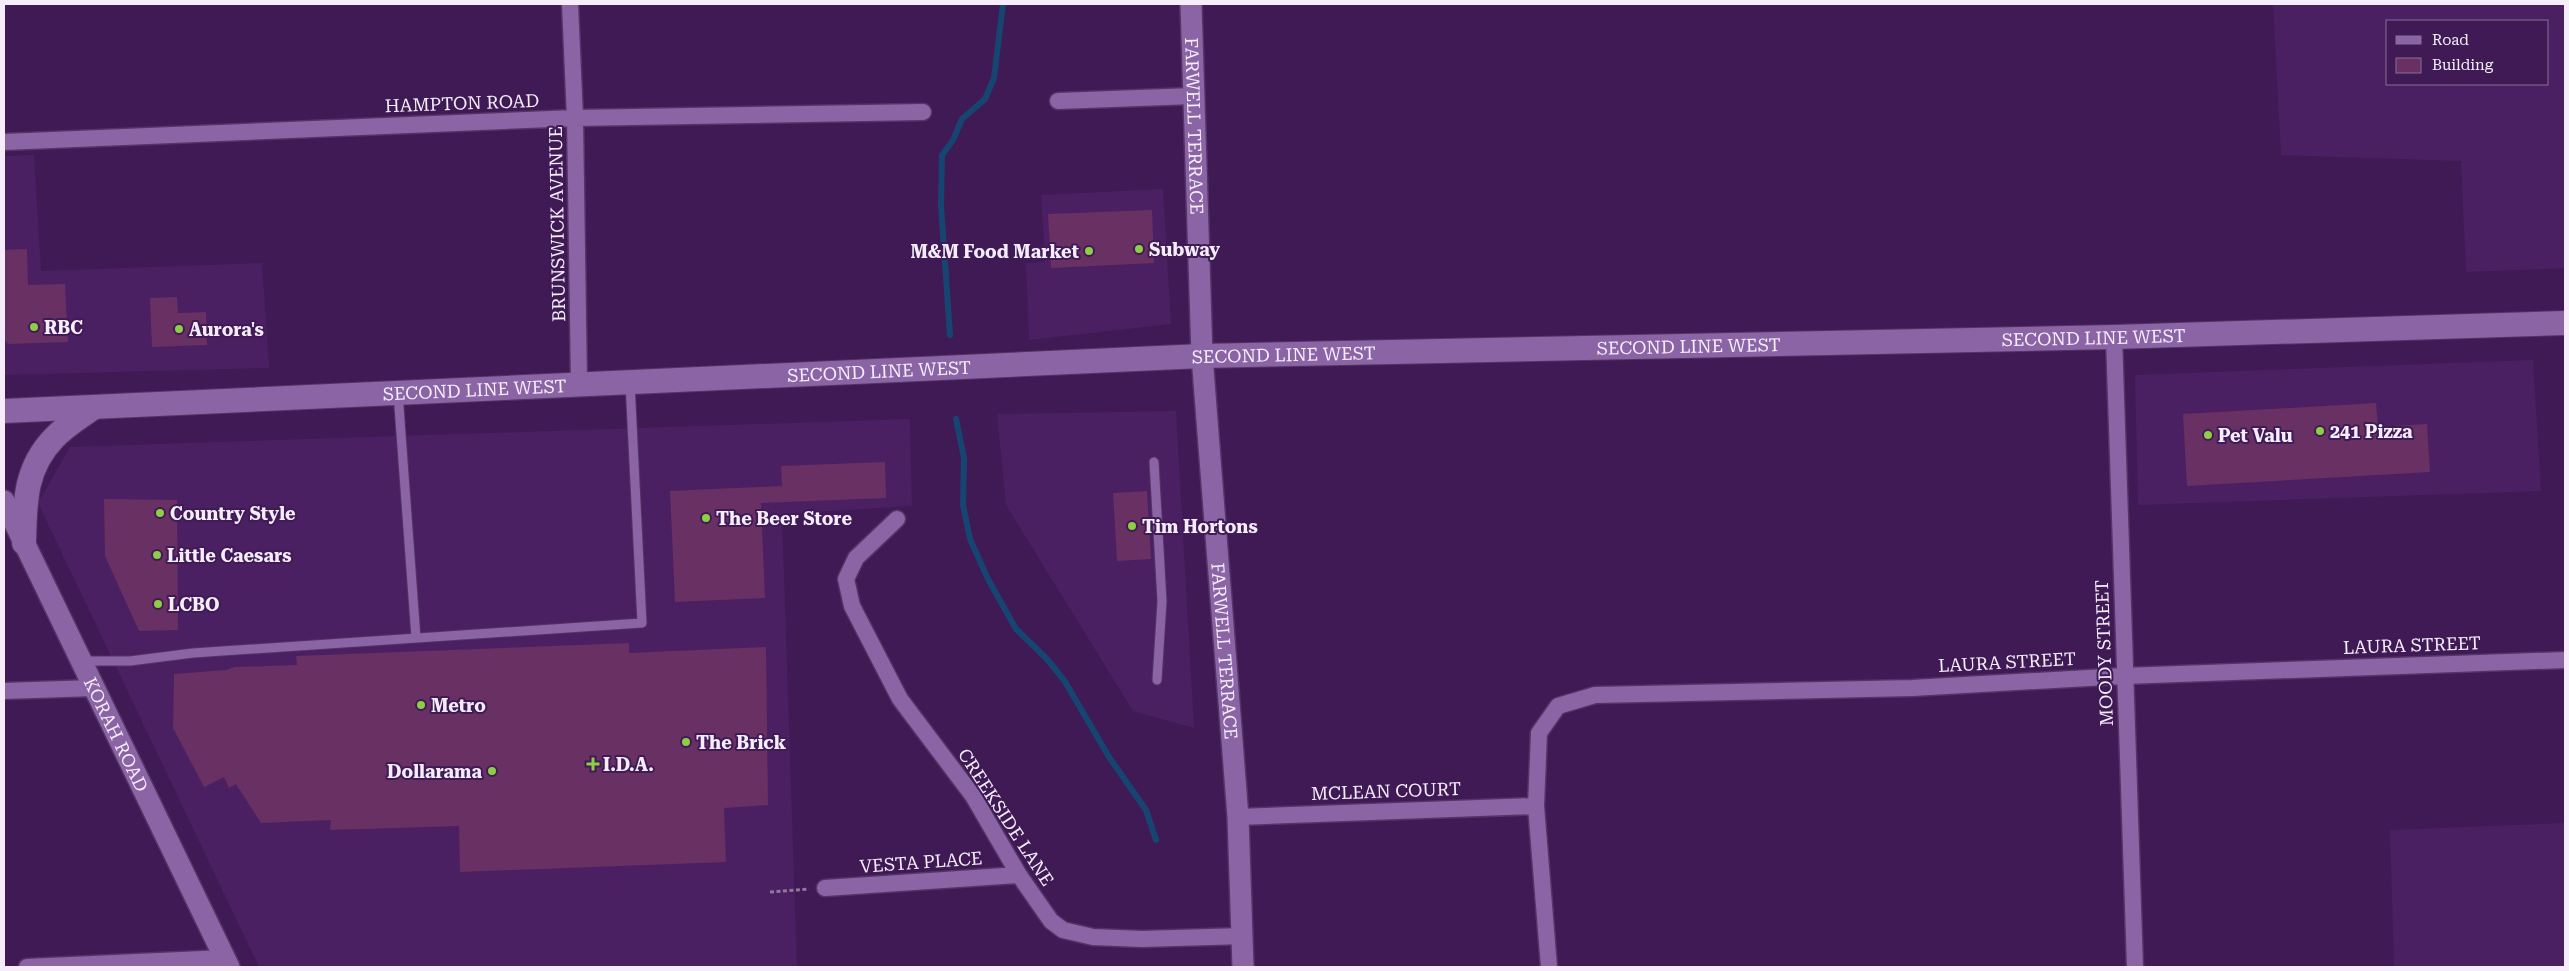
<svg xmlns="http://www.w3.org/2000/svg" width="2569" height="971" viewBox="0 0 2569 971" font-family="'Roboto Serif',serif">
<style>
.built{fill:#4a2062;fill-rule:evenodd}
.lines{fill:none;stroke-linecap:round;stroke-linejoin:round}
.stream{stroke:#174572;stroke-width:6}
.building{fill:#683063}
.service-casing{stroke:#543464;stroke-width:11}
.minor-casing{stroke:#543464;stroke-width:19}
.tertiary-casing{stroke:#543464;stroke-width:24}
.secondary-casing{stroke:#543464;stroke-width:26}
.path{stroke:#8f779e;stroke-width:3;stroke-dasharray:4 2.5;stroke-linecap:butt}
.service{stroke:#8b64a5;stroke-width:9}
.minor{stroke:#8b64a5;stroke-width:16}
.tertiary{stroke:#8b64a5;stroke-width:21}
.secondary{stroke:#8b64a5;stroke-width:24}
.poi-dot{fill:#8dce44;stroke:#3f1a55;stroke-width:2}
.labels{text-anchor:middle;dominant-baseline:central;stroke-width:4;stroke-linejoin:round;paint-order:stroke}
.street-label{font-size:18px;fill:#f5edfb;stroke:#3f1a55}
.poi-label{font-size:18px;font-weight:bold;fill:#f5edfb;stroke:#3f1a55;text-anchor:start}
</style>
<rect width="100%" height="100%" fill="#3f1a55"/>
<path class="built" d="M2273,4H2565V268L2466,272L2461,161L2281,155ZM2388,21H2548V84H2388Z
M34,155L41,271L262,263L269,368L4,375V156Z
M1163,189L1171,324L1029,340L1026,263L1045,262L1041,195Z
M2533,360L2541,491L2138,505L2135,375Z
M1176,411L1194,728L1133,711L1006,505L997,414Z
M910,419L912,506L782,514L797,967H259L38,503L70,447Z
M2565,823V966L2394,967L2390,830Z"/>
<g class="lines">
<path class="stream" d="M950,335L941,205L942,155L953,140L962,119L985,99L994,78L1003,4
M956,419L964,458L963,505L970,539L988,579L1016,629L1046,658L1064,680L1109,757L1146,810L1156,840"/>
</g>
<path class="building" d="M1152,210L1154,263L1051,268L1048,214Z
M27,249L28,285L65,284L68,342L8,344L4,339V250Z
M177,297L178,313L206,312L207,345L152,347L150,298Z
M2376,403L2378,427L2427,424L2430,472L2187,486L2183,414Z
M885,462L886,498L761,503L765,598L675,602L670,491L782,486L781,466Z
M1147,491L1151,559L1117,561L1113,493Z
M104,499L177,500L178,630L139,631L105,556Z
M629,643V653L766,647L768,805L724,808L726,862L460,872L459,826L330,830L331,820L261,823L236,784L229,788L224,777L204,787L173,728L174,674L226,670L235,667L297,665L296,656Z"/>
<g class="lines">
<g class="service-casing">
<path id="service" d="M398,393L416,638
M1154,462L1162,601L1157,680
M82,661H130L193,653L642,623L630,383"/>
</g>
<g class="minor-casing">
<path id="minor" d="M570,4L575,118L579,384
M1058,101L1193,96
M4,142L575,118L923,112
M2114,337L2135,967
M897,519L856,558L846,579L852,606L900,699L973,796L1019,875L1051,921L1063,930L1093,937L1142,939L1243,936
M4,691L94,688
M1238,817L1536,806
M825,888L1019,875
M27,967L225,958
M1549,967L1536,806L1539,733L1558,706L1595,695L1912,688L2124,676L2565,660"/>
</g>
<g class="tertiary-casing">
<g id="tertiary">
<path id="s1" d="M1191,4L1202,356L1238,817L1243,967"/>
<path id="s2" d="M4,501L229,967"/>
</g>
</g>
<g class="secondary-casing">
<g id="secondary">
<path id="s3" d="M4,411L1202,356L2114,337L2565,323"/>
<path d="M24,543C25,504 24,469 54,438C65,426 81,417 94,407"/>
</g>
</g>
<path class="path" d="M770,892L809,889"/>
<use href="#service" class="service"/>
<use href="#minor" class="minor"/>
<use href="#tertiary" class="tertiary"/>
<use href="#secondary" class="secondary"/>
</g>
<g class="poi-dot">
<circle cx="1139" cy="249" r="5"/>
<circle cx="1089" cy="251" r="5"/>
<circle cx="34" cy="327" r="5"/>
<circle cx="179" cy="329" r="5"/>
<circle cx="2320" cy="431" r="5"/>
<circle cx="2208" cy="435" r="5"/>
<circle cx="160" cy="513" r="5"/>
<circle cx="706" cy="518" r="5"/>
<circle cx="1132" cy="526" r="5"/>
<circle cx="157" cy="555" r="5"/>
<circle cx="158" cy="604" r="5"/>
<circle cx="421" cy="705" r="5"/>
<circle cx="686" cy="742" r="5"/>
<path d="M590.5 756.5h5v5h5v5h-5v5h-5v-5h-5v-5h5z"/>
<circle cx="492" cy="771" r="5"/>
</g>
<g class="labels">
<g class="street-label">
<text transform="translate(462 103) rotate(-2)">HAMPTON ROAD</text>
<text stroke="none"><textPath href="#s1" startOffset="122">FARWELL TERRACE</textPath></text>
<text transform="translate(557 224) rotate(-91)">BRUNSWICK AVENUE</text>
<text stroke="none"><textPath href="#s3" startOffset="2091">SECOND LINE WEST</textPath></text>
<text stroke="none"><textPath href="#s3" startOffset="1686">SECOND LINE WEST</textPath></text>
<text stroke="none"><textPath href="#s3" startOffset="1281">SECOND LINE WEST</textPath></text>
<text stroke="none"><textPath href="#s3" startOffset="876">SECOND LINE WEST</textPath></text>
<text stroke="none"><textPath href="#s3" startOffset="471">SECOND LINE WEST</textPath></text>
<text transform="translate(2412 645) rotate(-2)">LAURA STREET</text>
<text stroke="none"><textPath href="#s1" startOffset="648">FARWELL TERRACE</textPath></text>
<text transform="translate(2104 653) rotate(-92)">MOODY STREET</text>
<text transform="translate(2007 662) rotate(-3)">LAURA STREET</text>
<text stroke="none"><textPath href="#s2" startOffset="259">KORAH ROAD</textPath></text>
<text transform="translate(1386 791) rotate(-2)">MCLEAN COURT</text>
<text transform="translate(1006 817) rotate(57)">CREEKSIDE LANE</text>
<text transform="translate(921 862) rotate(-4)">VESTA PLACE</text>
</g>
<g class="poi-label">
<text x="1149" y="249">Subway</text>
<text x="1079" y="251" text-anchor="end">M&amp;M Food Market</text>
<text x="44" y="327">RBC</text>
<text x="189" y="329">Aurora's</text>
<text x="2330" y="431">241 Pizza</text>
<text x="2218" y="435">Pet Valu</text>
<text x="170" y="513">Country Style</text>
<text x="716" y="518">The Beer Store</text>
<text x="1142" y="526">Tim Hortons</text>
<text x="167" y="555">Little Caesars</text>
<text x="168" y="604">LCBO</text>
<text x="431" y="705">Metro</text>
<text x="696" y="742">The Brick</text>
<text x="603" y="764">I.D.A.</text>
<text x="482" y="771" text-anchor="end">Dollarama</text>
</g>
</g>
<rect width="2569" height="971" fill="none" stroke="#f5edfb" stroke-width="10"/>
<rect x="2386" y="20" width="162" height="65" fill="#3f1a55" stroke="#886e97"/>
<rect x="2396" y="36" width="25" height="8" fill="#8b64a5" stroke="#886e97"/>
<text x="2432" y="45" font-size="15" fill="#f5edfb">Road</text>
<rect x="2396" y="58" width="25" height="15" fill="#683063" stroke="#886e97"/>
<text x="2432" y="70" font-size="15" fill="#f5edfb">Building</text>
</svg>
